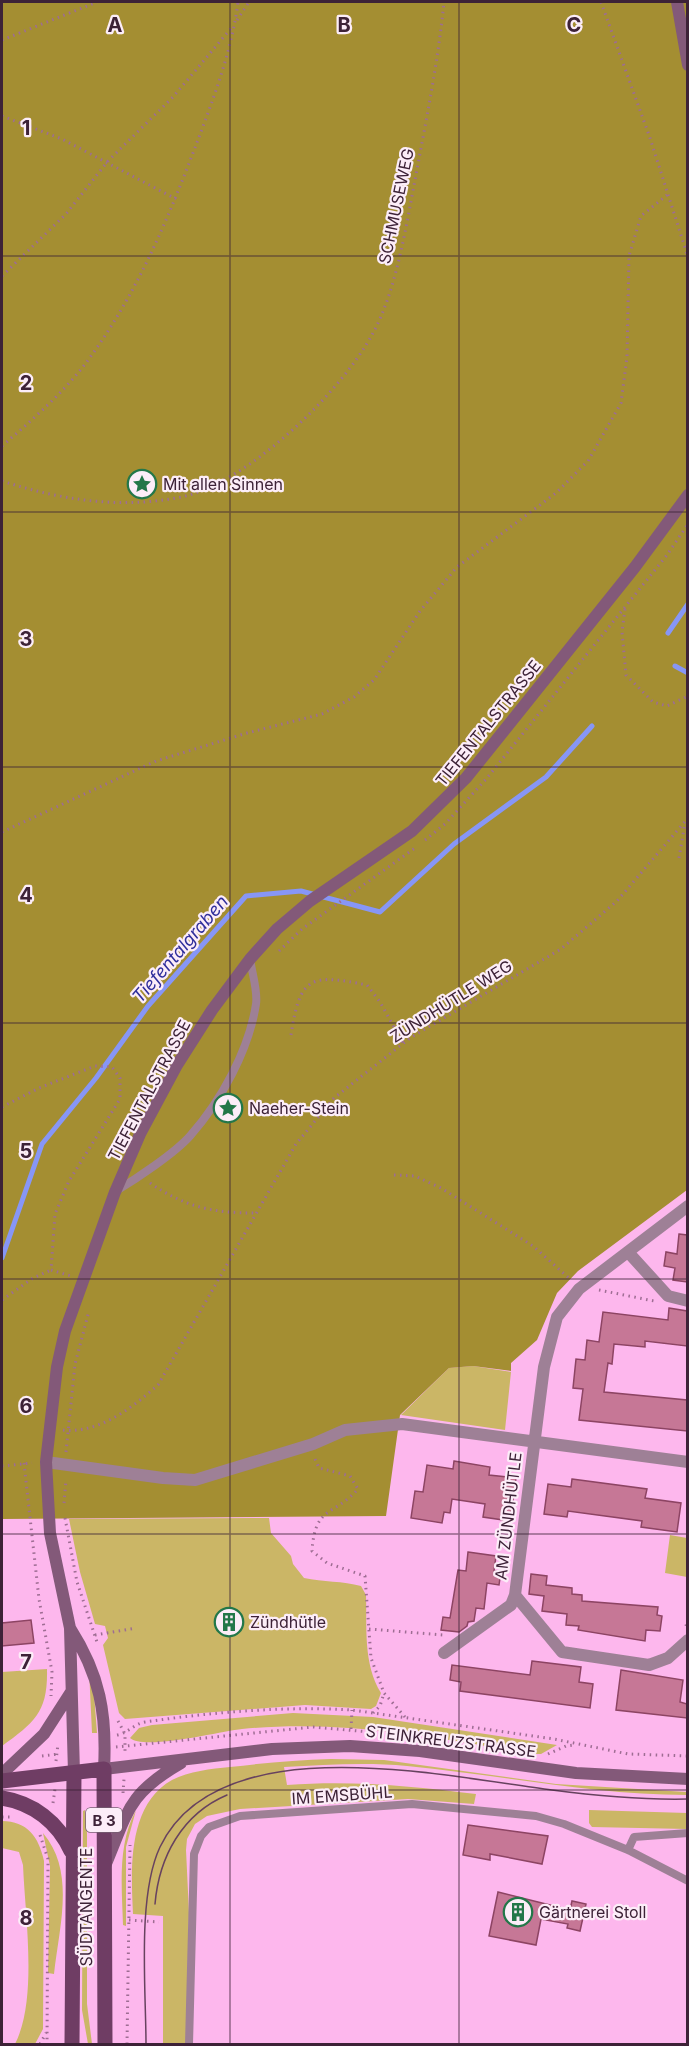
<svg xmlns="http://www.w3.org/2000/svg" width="689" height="2046" viewBox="0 0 689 2046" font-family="Inter,sans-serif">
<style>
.green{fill:#cbb666}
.forest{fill:#a48e32}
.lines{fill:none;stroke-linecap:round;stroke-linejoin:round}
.stream{stroke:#8796f6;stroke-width:5}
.building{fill:#c67796;stroke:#8d4463;stroke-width:1.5}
.path{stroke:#9e6d93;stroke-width:3;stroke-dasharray:1.5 4.5;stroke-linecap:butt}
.lane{stroke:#9e8096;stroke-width:8}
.street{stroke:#9e8096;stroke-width:12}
.secondary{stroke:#835979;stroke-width:12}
.primary{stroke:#6f3d64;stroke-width:15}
.tram{stroke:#67425f;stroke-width:1.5}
.grid{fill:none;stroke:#3d2237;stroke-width:1.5;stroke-opacity:0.55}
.labels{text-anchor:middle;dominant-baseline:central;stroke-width:4.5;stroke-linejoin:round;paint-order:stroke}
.shield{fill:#fcedf8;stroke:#765f71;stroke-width:1.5}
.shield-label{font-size:15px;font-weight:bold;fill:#3d2237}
.street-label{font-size:16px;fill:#3d2237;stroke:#fcedf8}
.poi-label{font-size:16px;fill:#3d2237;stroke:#fcedf8;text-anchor:start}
.water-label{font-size:18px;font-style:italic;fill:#302f9c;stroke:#fcedf8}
.grid-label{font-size:20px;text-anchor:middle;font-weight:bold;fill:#3d2237;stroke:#fcedf8;stroke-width:4.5;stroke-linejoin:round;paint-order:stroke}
</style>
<rect width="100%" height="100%" fill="#fdb7ed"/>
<path class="green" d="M473,1366L511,1372L505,1430L401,1415L449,1368Z
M269,1518L271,1533L291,1556L293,1564L304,1578C323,1582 343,1581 361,1586L366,1595C367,1627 363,1664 381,1693L376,1706L371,1709L305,1705L125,1719L119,1713L103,1645L108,1638L105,1626L95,1624L93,1617L80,1572L69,1519Z
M670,1535L687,1538V1577L665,1573Z
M47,1669C48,1712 35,1722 2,1746V1672Z
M89,1669L93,1680L97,1733H92Z
M293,1713L373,1717L557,1745L541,1754H532C436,1737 340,1719 242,1729C221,1731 144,1751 130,1738L139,1728L152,1725Z
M331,1759L384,1760L556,1784L687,1792V1795C592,1795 501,1775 407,1766C365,1762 325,1765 284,1767L287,1785C351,1780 412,1786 476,1794L474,1804L408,1799L240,1809L207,1816L195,1824L187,1839L186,1850L189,1913L186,2044H163V1916L133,1914C131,1870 127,1805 172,1780C189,1771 211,1769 230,1767C264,1763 297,1760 331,1759Z
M85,1810L87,1833V2004L92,2044H88L82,2010L83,1811Z
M136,1810L126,1847V1926L123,1925C122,1887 117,1845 136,1810Z
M589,1810L687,1813V1829L592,1827L589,1823Z
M2,1821C27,1821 39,1837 44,1861L43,2029L35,2044H15C38,1999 25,1916 23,1865L19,1852L2,1848Z
M43,1833C76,1872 59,1927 54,1974L48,1973L50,1866Z"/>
<path class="forest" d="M2,2H687V1190L578,1271L557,1293L537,1340L511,1363V1371L473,1366L449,1368L400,1415L386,1516L2,1519Z"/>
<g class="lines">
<path class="stream" d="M668,633L688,604
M675,666L688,673
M2,1258L42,1144L96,1078L148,1006L246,896L301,891L380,912L454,844L546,777L592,726"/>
</g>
<path class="building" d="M679,1234L687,1235V1282L673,1280L675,1268L664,1266L666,1252L677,1254Z
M669,1308L687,1311V1346L645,1341V1347L614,1344L612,1364L608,1363L604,1392L687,1400V1431L579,1420L583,1389L573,1388L576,1359L585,1360L587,1340L599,1342L603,1312L668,1320Z
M454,1461L490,1467L489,1475L516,1478L510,1521L483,1517L485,1504L452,1499L450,1513L444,1512L442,1523L411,1518L415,1491L423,1492L427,1465L453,1469Z
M572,1479L647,1489L645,1498L681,1503L677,1532L641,1527L642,1521L568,1511L567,1517L544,1514L548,1484L571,1487Z
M468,1552L496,1556L494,1571H501L499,1585L487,1583L484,1609L476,1608L474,1621L468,1622L467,1626L459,1632L441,1630L443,1617L450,1618L458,1570L466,1571Z
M531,1574L547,1576L546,1585L572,1588V1594L582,1595V1601L658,1607L657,1615L662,1616L660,1631L646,1630L645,1641L578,1630L579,1626L566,1625L567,1614L542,1611L544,1596L529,1594Z
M222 1622a7 7 0 1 1 14 0a7 7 0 1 1-14 0Z
M31,1620L34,1643L2,1646V1623Z
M532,1661L581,1667L579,1682L593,1684L590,1708L460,1691L461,1682L450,1680L452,1665L530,1675Z
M621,1670L683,1680L680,1702L687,1704V1718L616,1710Z
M468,1825L548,1836L542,1864L490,1854V1860L463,1855Z
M498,1892L570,1910L572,1901L586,1904L580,1931L567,1928L568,1924L541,1919L536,1945L489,1936Z"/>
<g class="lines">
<path class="path" d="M601,2L650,138L688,257
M237,20L249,2
M2,40L97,2
M2,116L62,139L176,199
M2,276L66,214L108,161L173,97L233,26
M2,446C33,419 67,390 91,356C138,291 168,219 196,145C213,100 232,50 238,2
M2,481C58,499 116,509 176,498C244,487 341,393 373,333C396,291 406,227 415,180C426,121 438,62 444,2
M625,609L622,632L626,675L653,702L667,706L688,696
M2,832L156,761L247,733L322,714L354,697L374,680L420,611L457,567L556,493L588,461L621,403L627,357L629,256L641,216L667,195
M425,840L445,824L487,778L667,555L688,524
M679,858L685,823
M279,951L302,929L415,848
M291,1035C300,975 311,974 367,985L380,1002L403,1043
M2,1107L39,1088L95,1066L112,1067L120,1078V1099L69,1181L55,1214L51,1270L71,1276
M394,1175L415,1176L441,1188L533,1246L570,1279
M150,1183C185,1207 213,1213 255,1213
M599,1290L654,1301
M2,1300L33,1278L51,1270
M63,1430C99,1434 133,1407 158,1385L296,1144L334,1098L410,1038L561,949L617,901L688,818
M66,1452L75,1364L89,1311
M315,1459L319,1468L350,1476L358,1489C333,1517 315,1505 312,1551L327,1563L365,1576L371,1658L384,1693L405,1717
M24,1463L39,1599L52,1672L51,1696
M2,1466L32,1463
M64,1503L66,1480
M65,1518L77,1582L98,1645
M686,1626L688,1618
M369,1629L443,1635
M95,1635L136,1628
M373,1713L380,1706L384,1693
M118,1721L125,1734V1752
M351,1729L352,1710
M117,1735C128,1733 134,1724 145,1722C213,1712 284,1706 352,1710L554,1739L628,1754L688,1756
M116,1747L313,1727L370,1732
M548,1754L566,1746L575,1745
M42,1756L59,1754
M56,1761L58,1744
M123,1793L124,1779
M53,1803L55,1789
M2,1817H10
M40,1835L48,1859L47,2044
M129,1920L159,1922
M40,2044L46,2033
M127,2044L130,1845"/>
<path class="lane" d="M116,1191C136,1179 175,1153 190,1136C221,1101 249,1050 256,1004C258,991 252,973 250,959
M628,1850L634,1837L688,1833
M189,2044L194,1854L201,1836L209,1827L240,1816L412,1804L536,1816L564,1824L628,1850L688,1881"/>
<path class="street" d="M628,1252L668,1296L688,1301
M46,1462L163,1478L195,1480L313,1444L345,1430L402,1424L688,1462
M515,1595L562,1652L649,1665L668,1658L688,1640
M444,1653L511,1605L515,1595L544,1367L557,1317L579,1289L688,1206"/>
<path class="secondary" d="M677,2L688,65
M70,1628C100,1675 107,1714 104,1769L272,1749L350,1746L420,1751L576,1773L688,1779
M74,1773L70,1628L50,1533L46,1462L57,1367L65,1331L115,1192L140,1134L177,1065L212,1010L250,959L277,929L310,901L412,831L466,778L635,567L688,495
M2,1774L44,1734L71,1692
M105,1866C128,1812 127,1794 181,1763"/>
<path class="primary" d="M2,1781L104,1769L105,2044
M2,1798C33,1803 58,1822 71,1851
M72,2044L74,1773"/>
<path class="tram" d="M155,1904C159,1857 182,1814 227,1795
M146,2044C146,1989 137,1896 160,1847C219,1724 446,1777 552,1790C597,1796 642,1800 688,1799"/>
</g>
<path class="grid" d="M230,2V2044M459,2V2044M2,256H688M2,512H688M2,767H688M2,1023H688M2,1279H688M2,1534H688M2,1790H688"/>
<defs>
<g id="sight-ring" transform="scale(1.5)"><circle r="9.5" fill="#fcedf8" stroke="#237749" stroke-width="1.5"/><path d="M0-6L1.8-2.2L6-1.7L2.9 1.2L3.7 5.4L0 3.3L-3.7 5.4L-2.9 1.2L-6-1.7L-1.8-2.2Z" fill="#237749"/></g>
<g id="building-ring" transform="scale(1.5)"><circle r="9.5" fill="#fcedf8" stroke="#237749" stroke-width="1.5"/><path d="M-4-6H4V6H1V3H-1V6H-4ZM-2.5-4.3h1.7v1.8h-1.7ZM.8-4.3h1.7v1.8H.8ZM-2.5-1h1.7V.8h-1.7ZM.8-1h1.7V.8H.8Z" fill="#237749"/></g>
</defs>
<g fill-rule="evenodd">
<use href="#sight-ring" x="142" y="484"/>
<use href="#sight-ring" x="228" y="1108"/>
<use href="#building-ring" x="229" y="1622"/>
<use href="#building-ring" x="518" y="1912"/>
</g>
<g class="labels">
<rect class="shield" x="86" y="1808" width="36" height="24" rx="4.5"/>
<g class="shield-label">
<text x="104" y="1820">B 3</text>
</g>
<g class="street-label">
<text transform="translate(396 206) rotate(-78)">SCHMUSEWEG</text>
<text transform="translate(488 723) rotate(-51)">TIEFENTALSTRASSE</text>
<text transform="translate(451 1001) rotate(-32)">ZÜNDHÜTLE WEG</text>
<text transform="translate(149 1090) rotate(-62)">TIEFENTALSTRASSE</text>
<text transform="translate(508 1516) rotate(-83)">AM ZÜNDHÜTLE</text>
<text transform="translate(451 1741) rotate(7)">STEINKREUZSTRASSE</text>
<text transform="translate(342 1795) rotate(-4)">IM EMSBÜHL</text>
<text transform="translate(86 1907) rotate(-90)">SÜDTANGENTE</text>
</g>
<g class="poi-label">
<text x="163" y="484">Mit allen Sinnen</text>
<text x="249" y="1108">Naeher-Stein</text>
<text x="250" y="1622">Zündhütle</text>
<text x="539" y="1912">Gärtnerei Stoll</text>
</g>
<g class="water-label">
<text transform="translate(180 949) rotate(-49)">Tiefentalgraben</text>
</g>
</g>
<g class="grid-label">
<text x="115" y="32">A</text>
<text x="344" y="32">B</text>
<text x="574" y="32">C</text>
<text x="26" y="135">1</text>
<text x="26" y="390">2</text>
<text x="26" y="646">3</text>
<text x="26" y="902">4</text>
<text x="26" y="1158">5</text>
<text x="26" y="1413">6</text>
<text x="26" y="1669">7</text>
<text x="26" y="1925">8</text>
</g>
<rect width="689" height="2046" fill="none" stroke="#3d2237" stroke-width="6"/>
</svg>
